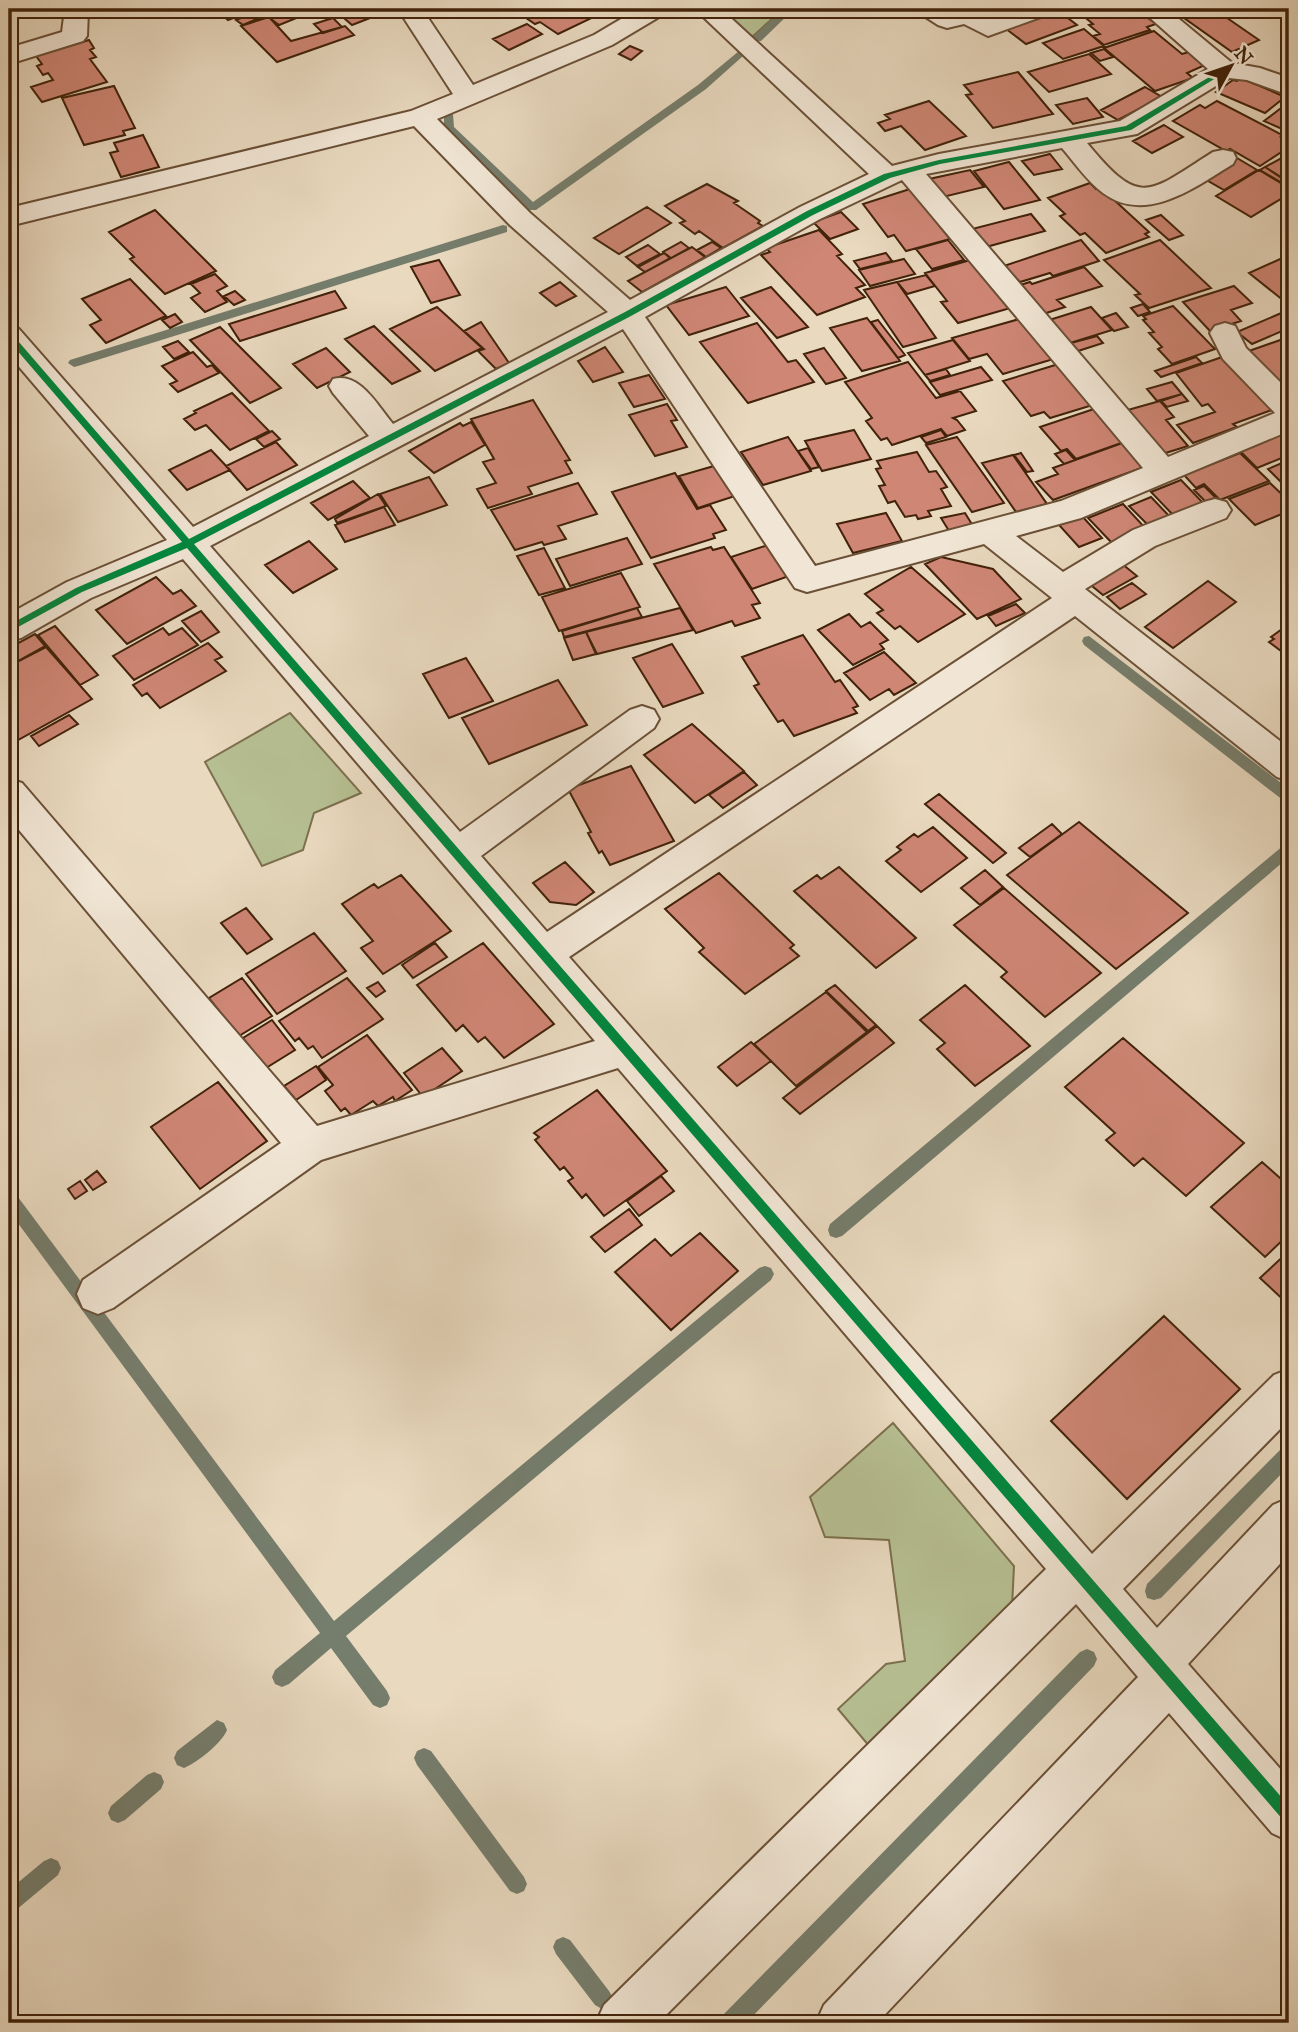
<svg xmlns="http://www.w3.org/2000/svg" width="1298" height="2032" viewBox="0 0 1298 2032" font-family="'IM FELL Great Primer',serif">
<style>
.green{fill:#b6bf92;stroke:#7c704e;stroke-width:2}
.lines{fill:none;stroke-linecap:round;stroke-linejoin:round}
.stream{fill:#757d6c;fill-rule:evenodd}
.building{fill:#cf8675;stroke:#41220a;stroke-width:2}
.minor-casing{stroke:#6b5037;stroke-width:4}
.minor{fill:#f1e6d5;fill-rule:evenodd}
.cycleway-casing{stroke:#f1e6d5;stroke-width:5}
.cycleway{fill:#00873e;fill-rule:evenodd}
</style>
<rect width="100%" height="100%" fill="#e9d9bf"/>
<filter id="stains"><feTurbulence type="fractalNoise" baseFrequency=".00286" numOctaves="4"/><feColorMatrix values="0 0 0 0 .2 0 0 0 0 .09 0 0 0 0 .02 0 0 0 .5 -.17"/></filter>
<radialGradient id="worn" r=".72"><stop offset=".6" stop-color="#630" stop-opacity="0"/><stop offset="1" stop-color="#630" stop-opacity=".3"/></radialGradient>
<path class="green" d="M720,9H783L752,37Z
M290,713L361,793L314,813L303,850L262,866L205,762Z
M893,1423L1014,1566L1012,1607L870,1747L838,1709L886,1664L905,1661L889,1540L825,1537L810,1497Z"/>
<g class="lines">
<path class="stream" d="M783,9H794L761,41H753V37Z
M739,51L744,54L743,56L706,89L536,210H528L444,128V116L453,114L454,127L533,202L698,85Z
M503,225L507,226V232L78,366L74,367L68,363L70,360Z
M1089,636L1289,789V803L1284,801L1084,645L1082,641L1084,637Z
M1289,843V857L842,1236L836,1238L830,1236L828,1230L830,1224L1284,845Z
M9,1190L15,1193L334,1621L759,1268L765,1266L771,1268L774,1274L771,1280L346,1636L387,1691L390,1698L387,1705L380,1708L373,1705L331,1648L289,1684L282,1687L275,1684L272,1677L275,1670L320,1633L9,1211Z
M1289,1444V1466L1161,1598L1154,1600L1147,1598L1145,1591L1147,1584L1283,1447Z
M1087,1649L1094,1652L1097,1659L1094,1666L746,2023H720L723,2015L1080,1652Z
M217,1720L224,1723L227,1730C221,1744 198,1762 184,1768L177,1765L174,1758L177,1751Z
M424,1748L431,1751L524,1877L527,1884L524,1891L517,1894L510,1891L417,1765L414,1758L417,1751Z
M154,1772L161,1775L164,1782L161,1789L125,1820L118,1823L111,1820L108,1813L111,1806L147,1775Z
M51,1858L58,1861L61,1868L58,1875L16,1910L9,1913V1890L44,1861Z
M563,1937L570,1940L609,1991L613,1998L609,2005L602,2009L595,2005L556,1954L553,1947L556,1940Z"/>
</g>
<path class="building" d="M216,9H257L228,20Z
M263,9H312L314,11L279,25L259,10Z
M326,9H393L352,25L337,12L331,14Z
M513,9H592L600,14L558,34L540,22L535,24Z
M605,9H638L619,18Z
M1056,9L1077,25L1026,44L1005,28Z
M1075,9H1136L1156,24L1147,27L1150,30L1104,45L1093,36L1100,34L1089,25L1093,24Z
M1188,9H1214L1259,40L1232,52L1177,13Z
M1224,9H1256L1239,17Z
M258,11L264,16L243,25L236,20Z
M269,17L291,41L345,26L354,35L277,62L241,26Z
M333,18L342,27L323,33L314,24Z
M527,24L542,34L509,50L493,39Z
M1084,29L1104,46L1063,59L1043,43Z
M1154,31L1182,54L1189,52L1205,65L1187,73L1193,78L1155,91L1104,48Z
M89,40L94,48L90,50L96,57L90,59L107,82L42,102L31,87L53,80L48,73L43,75L37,66L42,64L36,56Z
M630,46L642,51L631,60L619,54Z
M1104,49L1113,57L1100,61L1091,53Z
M1089,54L1111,74L1049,92L1028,72Z
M1018,72L1053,114L993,128L966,95L972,94L964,85Z
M1240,78L1260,86L1285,97L1265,113L1216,92L1233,80L1237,81Z
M114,86L135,128L123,131L125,135L84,145L62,98Z
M1145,87L1162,97L1118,120L1101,110Z
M1087,98L1103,117L1073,124L1056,105Z
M929,101L966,136L925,150L901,126L885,131L878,123L890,119L885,115Z
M1217,101L1284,136L1281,137L1289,142V147L1260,166L1230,149L1226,151L1173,121L1200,105L1205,108Z
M1289,102V132L1264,121Z
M1164,125L1183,137L1152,153L1133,141Z
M143,135L159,167L121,177L110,153L118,151L114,143Z
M1050,154L1062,169L1034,175L1022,161Z
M1289,154V182L1265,167Z
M1237,158L1257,170L1224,190L1203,178Z
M1009,162L1040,200L1004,209L974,171Z
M1265,167L1289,183V187L1260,170Z
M970,170L984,187L943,197L929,179Z
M1259,170L1289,188V194L1251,217L1216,196Z
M1090,183L1096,189L1100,187L1149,232L1145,234L1149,237L1106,253L1085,233L1080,235L1060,216L1065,214L1048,198Z
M707,184L738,201L734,203L760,221L758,223L763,226L723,248L699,231L695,234L680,223L685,221L665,206Z
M910,189L950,239L906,251L894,235L888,237L863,204Z
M647,207L671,223L619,254L594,238Z
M155,210L216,271L165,294L130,259L134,257L109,232Z
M841,212L858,229L830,239L813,222Z
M1031,214L1045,231L986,247L972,229Z
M1161,215L1183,235L1169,240L1146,220Z
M819,230L842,254L837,256L865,285L856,288L865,297L817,315L761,255L770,252L766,248Z
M948,240L964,260L932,269L916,249Z
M1081,240L1099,261L1053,276L1050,273L1020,282L1004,266Z
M1160,240L1211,288L1149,308L1135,295L1140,294L1104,260Z
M681,242L689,248L671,258L663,252Z
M712,242L721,248L706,257L697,250Z
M648,245L660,254L637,266L626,257Z
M692,247L705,257L642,292L628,281Z
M664,253L670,258L645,272L638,267Z
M886,253L892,261L860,269L854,261Z
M1289,255V305L1249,273Z
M904,259L915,274L870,286L859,270Z
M974,259L1014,307L958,323L941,302L947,301L925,273Z
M439,260L460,295L431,303L411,267Z
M1084,267L1102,286L1057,300L1065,307L1043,314L1017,286L1030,282L1032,284Z
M215,274L227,286L217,291L227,302L205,312L191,298L200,293L191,284Z
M926,275L935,286L907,294L897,282Z
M130,279L166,316L106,343L90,325L101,320L82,299Z
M560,282L576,296L556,306L540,293Z
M897,282L936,338L903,347L864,290Z
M1234,286L1252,303L1231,310L1241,321L1210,331L1183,302Z
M726,287L749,316L689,335L666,305Z
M771,287L808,327L777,338L741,298Z
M235,291L245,300L234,305L224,296Z
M335,291L346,308L240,341L229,324Z
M1143,304L1150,312L1138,316L1131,308Z
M1173,306L1215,349L1172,364L1158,349L1162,347L1149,333L1154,332L1143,320L1146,319L1143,316Z
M437,307L482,348L435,371L390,329Z
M1091,307L1112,330L1067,344L1046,321Z
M1286,311L1289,314V328L1252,344L1237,332Z
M1116,313L1128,327L1114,331L1102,318Z
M175,314L182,322L170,328L162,320Z
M867,318L900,361L862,371L830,328Z
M1023,318L1057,358L1003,374L987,354L969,359L952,338Z
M878,320L905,355L898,358L871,322Z
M481,322L509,363L496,369L478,351L484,349L464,331Z
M757,323L788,362L796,360L814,382L748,403L700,342Z
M374,326L420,371L392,384L345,339Z
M220,327L281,388L250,403L190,340Z
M1097,336L1103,343L1078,351L1071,343Z
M1289,337V396L1246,352Z
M953,340L970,361L925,375L908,353Z
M178,341L189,352L174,359L163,347Z
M605,347L623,372L593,382L578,361Z
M326,348L350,372L317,388L293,364Z
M824,348L846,378L826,384L804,354Z
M193,352L207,367L212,365L219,373L178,392L170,384L177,381L162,366Z
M1225,356L1277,408L1233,424L1237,427L1193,443L1177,425L1215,412L1208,404L1202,406L1176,373Z
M1196,357L1202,363L1161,377L1155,371Z
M908,362L936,398L960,391L976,411L953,418L957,420L965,430L947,436L941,429L892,445L887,438L881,440L866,421L872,418L845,382Z
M1062,363L1096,404L1050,418L1044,412L1031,416L1003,381Z
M981,367L992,380L940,395L930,382Z
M946,369L950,375L930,381L925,375Z
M649,375L665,399L634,407L619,383Z
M1172,382L1182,394L1157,401L1147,389Z
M232,393L269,431L230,450L206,425L195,430L184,419L196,413L194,411Z
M1182,394L1188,401L1167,407L1161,401Z
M533,400L570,460L565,461L572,473L528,487L532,494L488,508L477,489L496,483L483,462L494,459L471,419Z
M1160,401L1174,417L1166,420L1188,446L1159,455L1124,411Z
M667,404L677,420L671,421L687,447L655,456L629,415Z
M1094,409L1124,442L1076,459L1067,449L1061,451L1040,427Z
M471,422L485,445L434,473L409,451L460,423L463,426Z
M854,430L871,459L822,471L805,441Z
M941,430L946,437L926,443L921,437Z
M272,431L280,439L264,447L256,439Z
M1289,431V455L1257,468L1240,451Z
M788,437L811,471L763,485L741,452Z
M957,437L1004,503L972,512L926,445Z
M276,442L297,465L247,490L226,466Z
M1125,442L1147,466L1053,500L1036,482L1058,474L1053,468Z
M808,448L819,467L811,469L798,451Z
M211,450L230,470L187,490L169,470Z
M1066,450L1075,460L1064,464L1055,454Z
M917,452L929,472L936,471L947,487L941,489L951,506L928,511L931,516L918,519L916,515L905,517L895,501L888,503L879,486L885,485L876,469L881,468L877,461Z
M1021,453L1033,471L1027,472L1014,455Z
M1240,453L1269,481L1220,500L1204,484L1196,488L1184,475Z
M1013,455L1047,504L1016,512L982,463Z
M1289,460V490L1268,469Z
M714,466L735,496L698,508L679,476Z
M675,473L697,509L710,505L726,530L713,534L715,538L651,558L612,492Z
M429,477L447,505L398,522L380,494Z
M1181,480L1205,505L1175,517L1151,492Z
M353,481L370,498L328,520L311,503Z
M578,483L597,514L558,526L566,539L544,545L542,542L515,550L491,510Z
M1270,483L1289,501V511L1255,525L1229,499Z
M1204,486L1219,501L1209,505L1194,490Z
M378,494L386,506L337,523L335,519Z
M1151,497L1171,518L1150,527L1129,506Z
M1123,504L1147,530L1112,543L1088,518Z
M384,507L395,525L345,542L335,525Z
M886,513L902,541L853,553L837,524Z
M965,513L973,526L949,531L941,518Z
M1082,516L1102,538L1079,547L1059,525Z
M627,538L642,564L570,586L556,559Z
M309,541L337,569L293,593L265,565Z
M768,545L789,576L752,589L731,557Z
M711,547L713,550L724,547L760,603L752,605L760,618L735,626L732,621L696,633L654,564Z
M544,548L565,588L539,595L517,556Z
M941,557L993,569L1021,599L977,619L925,564Z
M1121,563L1137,576L1103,595L1087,582Z
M911,567L965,614L918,642L900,626L895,629L877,613L883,610L865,594Z
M621,573L640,607L559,631L542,597Z
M156,577L173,594L181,590L196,606L127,644L96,610Z
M1208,581L1236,602L1173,648L1145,627Z
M1132,583L1146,594L1120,609L1107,597Z
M1016,604L1025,613L996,626L988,616Z
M637,608L642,617L564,637L562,631Z
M680,608L693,630L597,654L586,632Z
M201,611L219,632L201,642L182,621Z
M849,614L861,627L870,622L888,640L880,644L884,649L853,665L818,630Z
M1289,624V657L1269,642L1274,639L1271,637Z
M55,626L98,675L80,685L38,635Z
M163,628L169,635L182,628L198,645L134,680L113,656Z
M586,632L596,654L573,660L564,638Z
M35,634L45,646L9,666V648Z
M803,635L835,682L840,680L858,706L853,708L857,713L794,736L783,720L778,722L754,686L759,684L742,657Z
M208,643L222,657L215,660L226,671L160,708L147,693L142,696L133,685Z
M672,644L703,693L663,707L633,658Z
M46,647L92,699L9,745V666Z
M884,652L916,683L894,695L889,689L870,700L844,673Z
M466,658L493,701L449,718L423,674Z
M558,680L587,725L489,764L462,718Z
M69,715L78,724L39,746L31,736Z
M692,724L744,771L695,803L644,755Z
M631,766L674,841L610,865L602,851L599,853L588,833L591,832L568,789Z
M744,772L757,785L723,808L709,795Z
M939,794L1006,853L993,863L925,804Z
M1079,822L1188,913L1116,969L1007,875Z
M1052,824L1062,834L1030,857L1019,848Z
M933,827L967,858L921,892L886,861L901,850L897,847L914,834L918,837Z
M565,862L594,892L576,905L550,902L533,883Z
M839,867L916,938L876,968L794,891L817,875L821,879Z
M985,870L1003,887L980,905L961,888Z
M719,873L794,945L790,948L799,956L745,994L699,952L704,948L665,909Z
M401,875L451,931L383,974L361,948L373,941L342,904L374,884L378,888Z
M1004,888L1101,973L1045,1017L1001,977L1007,972L954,925Z
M246,908L272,939L247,954L221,923Z
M314,933L346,971L277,1014L246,974Z
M435,943L447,957L413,978L402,965Z
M483,943L554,1024L504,1058L485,1037L478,1042L463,1025L456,1031L417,985Z
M242,978L272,1016L239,1036L209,998Z
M347,978L383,1019L322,1058L313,1046L308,1049L299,1038L295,1041L279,1021Z
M378,982L385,991L376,997L367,988Z
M835,985L876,1025L868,1031L826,991Z
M965,985L1030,1046L975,1086L937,1049L945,1043L920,1020Z
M826,992L867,1032L796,1086L754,1044Z
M272,1020L295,1050L266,1068L243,1038Z
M877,1026L894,1043L800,1114L783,1098Z
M367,1035L412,1090L395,1101L393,1097L378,1106L373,1101L351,1115L345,1108L341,1111L325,1091L333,1085L318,1067Z
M1123,1038L1244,1143L1186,1196L1143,1158L1134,1166L1106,1140L1115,1133L1065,1087Z
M751,1042L771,1061L737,1086L718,1067Z
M442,1048L462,1071L423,1097L404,1073Z
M316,1066L326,1080L296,1100L284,1086Z
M218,1082L267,1141L200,1189L151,1127Z
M597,1090L667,1171L604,1216L586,1194L582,1198L568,1181L573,1178L564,1167L560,1170L535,1140L539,1137L534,1133Z
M1262,1162L1289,1186V1234L1265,1257L1211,1207Z
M97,1171L106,1182L93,1190L85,1180Z
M661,1176L674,1191L639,1216L627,1201Z
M80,1181L87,1191L75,1199L68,1189Z
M629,1209L642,1225L605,1252L591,1237Z
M700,1233L738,1271L671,1330L615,1272L655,1239L671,1256Z
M1289,1251V1305L1260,1278Z
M1164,1316L1240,1389L1127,1499L1051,1421Z"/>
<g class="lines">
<g class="minor-casing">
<path id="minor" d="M65,9L88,11L87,36L83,41L9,64V48L62,32Z
M398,9H422L473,85L594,35L638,9H667L664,14L612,45L437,119L530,213L630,300L800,207L869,174L695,9H721L892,166L939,154L1120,121L1208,69L1140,9H1167L1232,63L1260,68L1289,78V95L1247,80L1229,78L1137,134L1087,143C1141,209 1148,193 1213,152L1223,150L1233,152L1236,158L1233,164C1195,187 1146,225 1103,193C1087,181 1075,163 1062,148L926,174L1168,457L1275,413L1223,359L1210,333L1215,326L1225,323L1235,326L1246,348L1289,391V431L1081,518L1016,536L1063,572L1133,530L1204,502L1215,499L1226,502L1231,510L1226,518L1155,546L1085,589L1289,748V781L1277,777L1075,616L569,957L1092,1554L1274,1375L1289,1369V1420L1123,1589L1157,1628L1273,1505L1289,1498V1554L1188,1664L1289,1779V1841L1272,1833L1169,1713L877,2023H816L824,2005L1138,1677L1076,1604L658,2023H596L604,2005L1046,1569L618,1068L321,1160L113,1308L98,1314L83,1308L77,1294L83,1280L281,1143L9,818V779L22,783L317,1126L595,1041L183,559L91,598L21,638L9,641V614L67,582L167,540L9,355V326L19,329L193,527L369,436L333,393L329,386L333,379C360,372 377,405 393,424L608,312L510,225L414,126L9,226V208L411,111L453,94ZM902,180L1143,468L1061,501L815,566L645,317L820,219ZM623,329L795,588L807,592L984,544L1052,598L547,932L481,856L654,728L659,719L654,710L642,706L630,710L460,832L210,546Z
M918,9H947L951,12L969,9L990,19L1017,9H1052L1049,14L988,36L964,24L947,28L938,25L921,14Z"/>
</g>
<use href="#minor" class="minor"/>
<g class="cycleway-casing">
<path id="cycleway" d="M1223,69L1229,70L1131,130L940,164L890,178L813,215L631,316L194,544L1289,1806V1823L1284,1821L187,548L82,592L9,632V625L76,588L182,542L9,341V333L12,334L189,539L625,312L807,211L884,174L939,160L1126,126Z"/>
</g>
<use href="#cycleway" class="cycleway"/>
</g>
<rect width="1298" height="2032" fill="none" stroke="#e9d9bf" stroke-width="35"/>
<rect x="10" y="10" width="1277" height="2011" fill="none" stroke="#41220a" stroke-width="3.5"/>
<rect x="18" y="18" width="1263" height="1997" fill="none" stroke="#41220a" stroke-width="2"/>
<g transform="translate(1231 66) rotate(50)" stroke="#f1e6d5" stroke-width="5" paint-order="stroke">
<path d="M0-5L12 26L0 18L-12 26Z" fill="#41220a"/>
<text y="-10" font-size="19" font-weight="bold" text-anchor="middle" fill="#41220a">N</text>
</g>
<rect width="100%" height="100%" filter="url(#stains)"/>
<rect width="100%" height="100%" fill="url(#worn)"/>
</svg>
